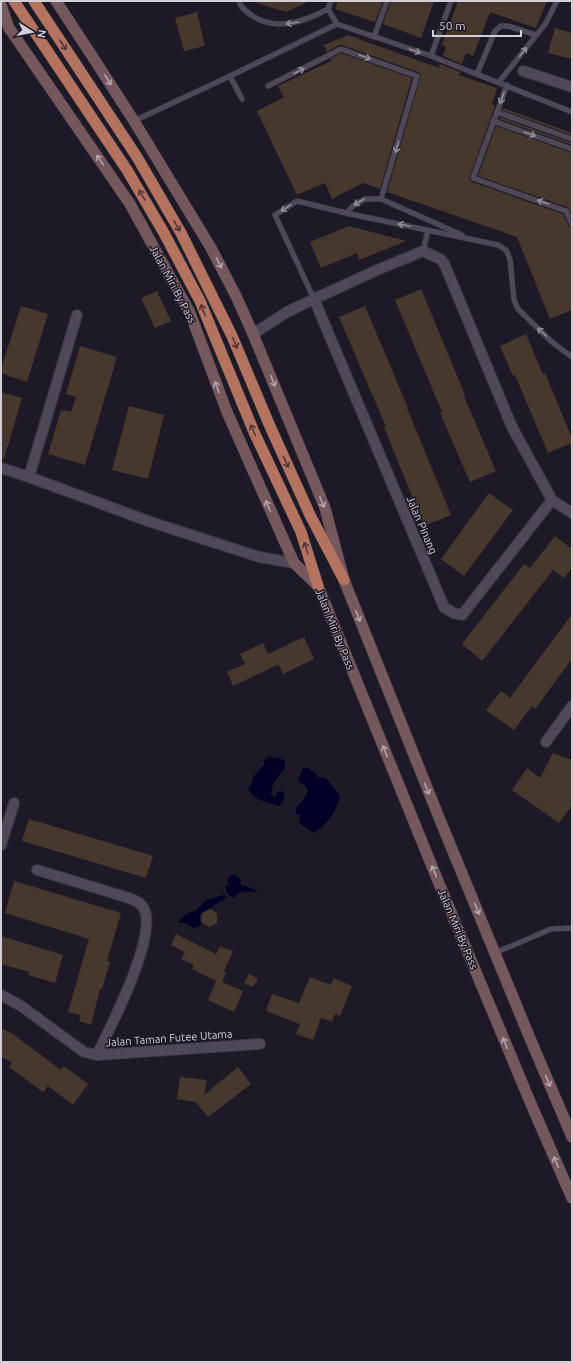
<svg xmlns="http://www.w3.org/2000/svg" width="573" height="1363" viewBox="0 0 573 1363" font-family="Ubuntu,sans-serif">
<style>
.water{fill:#000026}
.building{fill:#47382e}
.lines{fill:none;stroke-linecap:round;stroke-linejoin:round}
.service-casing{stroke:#383540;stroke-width:6}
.minor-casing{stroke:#383540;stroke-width:12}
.secondary-casing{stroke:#383540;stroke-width:12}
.trunk-casing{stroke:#383540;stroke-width:12}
.service{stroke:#4e4858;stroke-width:5}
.minor{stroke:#4e4858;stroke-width:10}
.secondary{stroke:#74585b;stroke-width:11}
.trunk{stroke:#b3735f;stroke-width:11}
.oneway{stroke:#908c98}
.oneway2{stroke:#52383b}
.oneway3{stroke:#b1a5ad}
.labels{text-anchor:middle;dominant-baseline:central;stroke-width:3;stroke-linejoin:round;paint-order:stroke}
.street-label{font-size:11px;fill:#d2cfd9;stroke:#1e1927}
</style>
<rect width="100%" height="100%" fill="#1e1927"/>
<path class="water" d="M269,757L279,758L285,761V768L273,784L271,794L273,796H276L278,791L284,792V800L279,806C269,803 253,800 248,789L252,784V779L259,770L264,765V760Z
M303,768H308L315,773L318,777L326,778L340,796C337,811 327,825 314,833L299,823L300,815L296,814C296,805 296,808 301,803C304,800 306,794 308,791L306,786L298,781Z
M232,875H235L241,880L240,883C244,887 252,887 258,892C248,893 241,888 235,897L229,896L226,890V886L229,885L227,881L229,877Z
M224,895L227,896L224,899L200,914L201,925L194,928L185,923H179L180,919L188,913L195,911L206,900Z"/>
<path class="building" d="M258,1H310L286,12L257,3Z
M338,1H383L375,22L335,9Z
M391,1H434L421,38L383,24Z
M458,1H547L536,28L490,12L473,56L466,53L462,64L443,56L446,47L442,45Z
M197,12L205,46L184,51L175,18Z
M555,28L572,33V59L548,53Z
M348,35L439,68L440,64L460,72L459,75L497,88L492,104L495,106L469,179L472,182L563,214L569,226L572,228V310L550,319L517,237L387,192L421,75L418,72L342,45H339L327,52L324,45Z
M341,53L412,78L380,189L363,183L332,199L325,183L297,195L257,111L284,97L278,86L331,61L330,59Z
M503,108L572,133V135L502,110Z
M500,117L572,143V145L499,119Z
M496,126L572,153V214L567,207L478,176Z
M349,226L406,241L359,260L357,253L321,268L310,242Z
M421,289L465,395L464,396L496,471L470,482L440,413L442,412L395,300Z
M157,291L171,321L155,328L141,298Z
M21,306L48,314L27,382L1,373V369Z
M365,306L408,408H407L451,515L424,526L384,427H386L339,317Z
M526,334L543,375L545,373L572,438V443L548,453L515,375L513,376L500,346Z
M80,346L117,357L85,465L48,454L61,410L71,412L76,397L66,394Z
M1,392L22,398L4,459H1Z
M129,406L164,415L148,479L112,470Z
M489,493L513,510L464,576L441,559Z
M555,536L572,549V568L564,578L553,570L482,661L462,644L524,564L530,568Z
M572,614V659L535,709L532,706L514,730L486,710L501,691L510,698Z
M304,637L314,659L283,674L279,665H277L233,686L227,672L245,664L240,654L263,643L268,654Z
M553,753L572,760V805L559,823L512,790L527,768L540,778Z
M29,819L153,856L146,878L22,841Z
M14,881L121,913L107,961L110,962L102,989H100L91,1025L79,1021L81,1015L68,1012L89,939L5,913Z
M211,909L217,914V923L209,927L201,922L202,913Z
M176,934L216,954L220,946L233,951L224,971L226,973L222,982L243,991L234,1012L208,1000L216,981L192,969L194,965L181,959L185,952L171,945Z
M1,936L63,955L55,983L28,975L29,972L1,964Z
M249,974L258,979L253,987L244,983Z
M310,977L331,985L334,978L352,986L340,1016L335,1014L332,1022L321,1018L313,1040L296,1034L300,1024L266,1011L272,994L299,1003Z
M1,1028L13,1034L61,1070L64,1066L88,1084L73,1105L48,1086L43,1092L9,1067L12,1062L1,1057Z
M238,1067L251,1084L208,1117L196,1102L177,1099L180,1077L207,1080L204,1095Z"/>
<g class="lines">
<g class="service-casing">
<path id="service" d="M239,1C240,7 246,11 251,15C276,32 304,22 328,9
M331,1L328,9L337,24L431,56L572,112
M374,37L387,1
M431,56L451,1
M477,74L495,31L501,26H508L536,35
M230,76L242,99
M499,82L546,23L557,1
M507,85L473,178L566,211L572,224
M268,86L341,49L417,76L381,199
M497,112L572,139
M134,121L230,76L337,24
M493,121L572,149
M346,213L353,206L365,199H381L462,235
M423,251L428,230
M314,299L275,215L297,201L346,213L498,245L506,250L510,259L514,300L518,309L552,342L572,357
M495,953L551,929L572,928"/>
</g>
<g class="minor-casing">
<path id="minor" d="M523,71L572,87
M314,299L444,607L453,613L462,615L552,500
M253,334L287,312L314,299L375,271L423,251L440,259L444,263L512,427L552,500L572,513
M1,468L29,477L148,521L259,557L294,563
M29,477L77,315
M546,742L572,706
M1,845L14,803
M37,870L129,898C136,901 142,903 145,911C155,941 111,1026 97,1055
M1,995L21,1006L84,1052L97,1055L260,1044"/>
</g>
<g class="secondary-casing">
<path id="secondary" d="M56,1L96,62L134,121L211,248L236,296L253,334L325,508L344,580L440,820L529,1036L572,1137
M1,5L9,28L130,204L190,313L227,412L294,563L318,586L438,881L531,1104L572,1198"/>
</g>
<g class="trunk-casing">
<path id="trunk" d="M14,1L127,170L164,233L200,301L254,432L301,532L318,586
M34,1L137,157L181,233L232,336L269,424L310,515L344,580"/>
</g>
<use href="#service" class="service"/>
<use href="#minor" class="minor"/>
<use href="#secondary" class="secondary"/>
<use href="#trunk" class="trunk"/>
</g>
<defs><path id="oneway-shaft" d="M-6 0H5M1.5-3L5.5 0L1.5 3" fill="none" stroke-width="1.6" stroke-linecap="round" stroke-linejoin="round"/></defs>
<g class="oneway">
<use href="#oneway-shaft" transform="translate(292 23) rotate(172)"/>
<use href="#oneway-shaft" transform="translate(415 51) rotate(19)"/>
<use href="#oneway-shaft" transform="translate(523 52) rotate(-52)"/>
<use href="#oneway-shaft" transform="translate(365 57) rotate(20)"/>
<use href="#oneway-shaft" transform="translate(299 71) rotate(-27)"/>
<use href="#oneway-shaft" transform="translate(502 98) rotate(110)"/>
<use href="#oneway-shaft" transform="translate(530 134) rotate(20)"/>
<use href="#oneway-shaft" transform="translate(397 147) rotate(106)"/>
<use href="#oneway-shaft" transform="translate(359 202) rotate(150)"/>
<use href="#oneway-shaft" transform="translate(543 202) rotate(-161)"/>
<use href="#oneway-shaft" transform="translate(286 208) rotate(146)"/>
<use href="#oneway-shaft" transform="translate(404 225) rotate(-168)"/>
<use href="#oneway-shaft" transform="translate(542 332) rotate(-136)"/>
</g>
<g class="oneway2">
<use href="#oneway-shaft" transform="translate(63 45) rotate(57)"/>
<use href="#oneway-shaft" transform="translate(142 195) rotate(-121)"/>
<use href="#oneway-shaft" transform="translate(177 226) rotate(60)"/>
<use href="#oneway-shaft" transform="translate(203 310) rotate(-112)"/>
<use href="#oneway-shaft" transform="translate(235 343) rotate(67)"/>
<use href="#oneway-shaft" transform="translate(253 430) rotate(-114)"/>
<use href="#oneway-shaft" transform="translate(286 462) rotate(66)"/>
<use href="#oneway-shaft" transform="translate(306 548) rotate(-107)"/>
</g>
<g class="oneway3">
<use href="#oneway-shaft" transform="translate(108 80) rotate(58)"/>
<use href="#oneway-shaft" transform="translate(100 160) rotate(-125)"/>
<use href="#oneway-shaft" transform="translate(219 263) rotate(63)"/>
<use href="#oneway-shaft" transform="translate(273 381) rotate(68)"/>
<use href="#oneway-shaft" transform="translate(217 387) rotate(-110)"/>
<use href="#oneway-shaft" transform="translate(322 502) rotate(68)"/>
<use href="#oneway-shaft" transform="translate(268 506) rotate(-114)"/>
<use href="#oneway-shaft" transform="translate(358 616) rotate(68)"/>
<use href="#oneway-shaft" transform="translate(385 751) rotate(-112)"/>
<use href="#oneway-shaft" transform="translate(427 789) rotate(68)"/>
<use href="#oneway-shaft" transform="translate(434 871) rotate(-112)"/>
<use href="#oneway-shaft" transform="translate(477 909) rotate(68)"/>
<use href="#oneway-shaft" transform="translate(505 1043) rotate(-113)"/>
<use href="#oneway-shaft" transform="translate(548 1081) rotate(67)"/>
<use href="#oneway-shaft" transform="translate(556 1162) rotate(-114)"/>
</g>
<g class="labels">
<g class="street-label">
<text transform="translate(173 284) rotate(62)">Jalan Miri By Pass</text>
<text transform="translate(422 525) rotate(67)">Jalan Pinang</text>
<text transform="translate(335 629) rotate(68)">Jalan Miri By Pass</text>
<text transform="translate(458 929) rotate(67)">Jalan Miri By Pass</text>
<text transform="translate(169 1038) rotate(-4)">Jalan Taman Futee Utama</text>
</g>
</g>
<rect width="573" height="1363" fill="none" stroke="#d2cfd9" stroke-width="4"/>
<g transform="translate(32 32) rotate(101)" stroke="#1e1927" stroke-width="3" paint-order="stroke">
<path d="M0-3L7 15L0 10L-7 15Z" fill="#d2cfd9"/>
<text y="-6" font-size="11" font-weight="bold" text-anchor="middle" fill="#d2cfd9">N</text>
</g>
<path d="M433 30v6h88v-6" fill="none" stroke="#d2cfd9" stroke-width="2"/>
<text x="439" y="30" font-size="12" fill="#d2cfd9" stroke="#1e1927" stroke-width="3" paint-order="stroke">50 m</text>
</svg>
